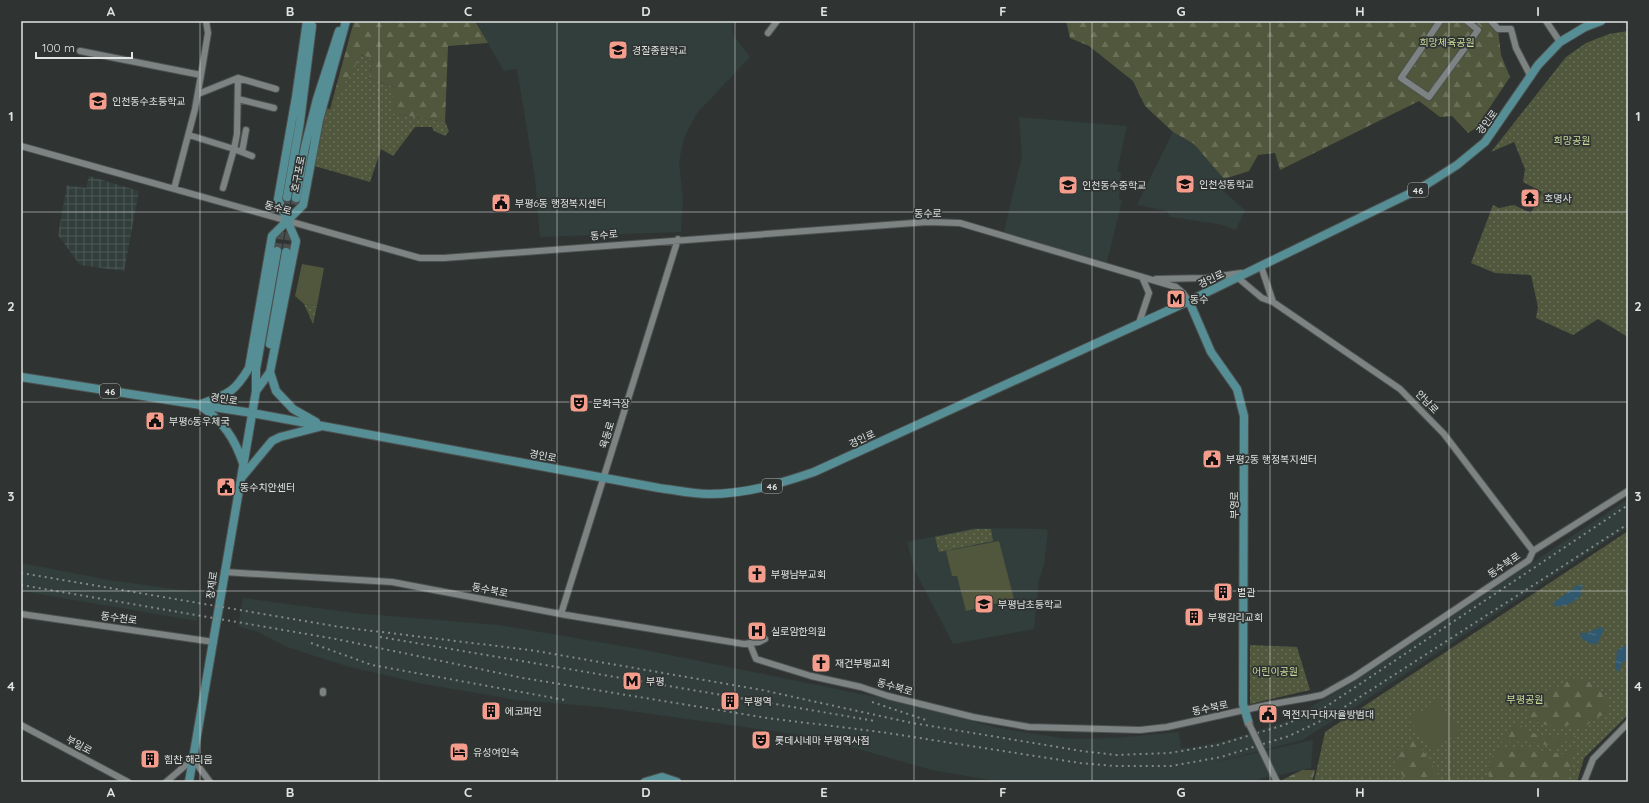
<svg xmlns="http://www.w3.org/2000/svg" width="1649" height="803" viewBox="0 0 1649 803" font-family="Quicksand,'Noto Sans KR',sans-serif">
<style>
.built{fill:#313e3b}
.industrial{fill:url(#industrial-grid)}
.grass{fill:url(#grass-dots)}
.forest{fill:url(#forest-firs)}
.pitch{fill:#51573c}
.water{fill:url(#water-ripples)}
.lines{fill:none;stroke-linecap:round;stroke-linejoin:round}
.major-tunnel{stroke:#4a4e4d;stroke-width:8;stroke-dasharray:8 4;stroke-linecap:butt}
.minor-casing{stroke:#4c504f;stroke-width:8}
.major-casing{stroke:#4c504f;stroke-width:10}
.minor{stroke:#7d8382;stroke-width:6}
.major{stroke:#558f95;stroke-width:8}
.rail{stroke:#848887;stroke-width:2;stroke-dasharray:2 4;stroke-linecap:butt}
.minor-bridge-casing{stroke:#4c504f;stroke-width:8;stroke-linecap:butt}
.minor-bridge{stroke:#7d8382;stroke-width:6}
.grid{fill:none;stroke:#e1e4e3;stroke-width:1;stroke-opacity:0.55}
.labels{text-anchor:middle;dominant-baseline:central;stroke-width:3.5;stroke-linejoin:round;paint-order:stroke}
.shield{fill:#2f3433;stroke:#acafae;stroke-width:1}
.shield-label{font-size:9px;font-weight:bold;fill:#e1e4e3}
.park-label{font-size:10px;fill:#cddb99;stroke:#2f3433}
.poi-label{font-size:10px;fill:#e1e4e3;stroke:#2f3433;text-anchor:start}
.street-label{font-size:10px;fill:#e1e4e3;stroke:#2f3433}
.neatline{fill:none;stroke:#e1e4e3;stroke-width:1.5}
.grid-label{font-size:13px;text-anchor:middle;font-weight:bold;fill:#e1e4e3}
</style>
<defs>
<pattern id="industrial-grid" width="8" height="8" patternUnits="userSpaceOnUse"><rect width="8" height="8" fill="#313e3b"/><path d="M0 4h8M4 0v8" fill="none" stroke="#4f5a57"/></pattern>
<pattern id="grass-dots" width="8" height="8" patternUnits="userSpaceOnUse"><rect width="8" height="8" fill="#51573c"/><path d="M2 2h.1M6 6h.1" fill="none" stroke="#6a6f58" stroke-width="1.8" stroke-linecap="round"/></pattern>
<pattern id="forest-firs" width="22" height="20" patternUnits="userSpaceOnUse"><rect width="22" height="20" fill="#51573c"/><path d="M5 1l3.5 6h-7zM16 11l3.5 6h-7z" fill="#6a6f58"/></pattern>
<pattern id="water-ripples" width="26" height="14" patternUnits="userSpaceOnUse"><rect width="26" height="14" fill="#30586f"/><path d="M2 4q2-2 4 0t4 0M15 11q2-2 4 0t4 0" fill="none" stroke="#4e7083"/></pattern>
</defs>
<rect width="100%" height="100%" fill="#2f3433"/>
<path class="built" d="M475,21H734L732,29L734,36L750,57L697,113L684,138L679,162L683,200L681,232L540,237L535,178L517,69L504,71Z
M1019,117L1127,126L1117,171L1121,173L1119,198L1122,200L1106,266L1003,235L1022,156Z
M1173,132L1194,144L1224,179L1221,189L1245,210L1236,230L1219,224L1170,217L1167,211L1137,205Z
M1628,499V527L1352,709L1302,740L1208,764L1313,740L1311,768L1259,779L1255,782H1001L932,770L837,743L794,734L601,707L515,700L419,683L346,666L287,647L258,632L238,626L243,598L355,613L499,625L640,649L881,698L998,728L1068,739L1116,738L1179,732L1181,748H1190L1225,741L1284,722L1344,688Z
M974,528L1045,529L1048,531L1044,565L1039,579L1034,629L953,644L914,569L907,542Z
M21,563L109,580L203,593L197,621L21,591Z"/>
<path class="industrial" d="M89,176L139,191L124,271L80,265L58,235L67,185L86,188Z"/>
<path class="grass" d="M1628,31V337L1598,319L1573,335L1536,318L1538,307L1531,275L1495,273L1471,263L1493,205L1499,208L1514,205L1531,213L1542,192L1523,182L1525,169L1514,142L1491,152L1566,57L1586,43L1609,34Z
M360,55L373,59L369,78L394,87L392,113L445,122L449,131L445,136L434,131L432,127H415L393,156L381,149L370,182L311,165L325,108L330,109Z
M304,304L317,306L313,324Z
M976,529H991L993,541L939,552L935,537Z
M1628,531V715L1584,758L1577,782H1314L1325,732Z
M1250,645L1297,647L1310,690L1250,704Z"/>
<path class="forest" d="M354,21H475L488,43L448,46L445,122L391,113L394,87L369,78L373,59L361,55L330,109Z
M1066,21H1492L1498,29L1501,55L1510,77L1476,128L1468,133L1452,116L1440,117L1419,101L1280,170L1275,153L1258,155L1249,171L1224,179L1194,144L1173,132L1145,106L1133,81L1089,46L1070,38Z
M1575,678C1590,677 1610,696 1608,711L1584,727L1578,729L1569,725L1554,728L1530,719L1528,715C1541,698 1555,686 1575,678Z
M1517,723C1527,732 1545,740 1558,737C1566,736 1569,734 1577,736L1555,747L1527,741L1502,743L1499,741C1502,733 1510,727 1517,723Z
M1415,739L1443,782H1407L1394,762L1399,758L1395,752Z
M1499,746L1501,749L1521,747L1562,754L1580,746L1571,760L1568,782H1490C1486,768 1490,757 1499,746Z
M1302,770H1315L1312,782H1283L1282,780Z"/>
<path class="pitch" d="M302,264L324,268L317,306L304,304L295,296Z
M999,541L1014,599L966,611L957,576H952L946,551Z
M1438,701L1460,732L1430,750L1409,719Z"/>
<path class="water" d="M1578,585H1583L1580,597C1571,603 1563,609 1553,605L1554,602Z
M1600,627L1604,628V630L1597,644H1591L1582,639L1580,633H1587Z
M1628,644V660L1623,662L1618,672L1615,669L1617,650Z"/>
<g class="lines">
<path class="major-tunnel" d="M277,251L287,197
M286,252L296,198"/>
<g class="minor-casing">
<path id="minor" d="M1440,21L1401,78L1429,97L1478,30L1467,21
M1491,21L1498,29H1511L1516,48L1531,77
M1546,21L1560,42
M768,33L777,21
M80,51L201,75L195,109L174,189
M201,75L208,33L206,21
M238,78L276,89
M198,94L238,78L237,134L234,149L252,156
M238,99L274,108
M189,135L234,149L223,188
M21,146L420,258H444L927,222L960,223L1176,287L1183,293L1189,301
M242,152L246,130
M1261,266L1273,302
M1237,277L1262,298L1273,302L1400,389L1444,434L1533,551
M1156,279L1206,278L1241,273
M1139,323L1149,293L1142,277
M224,572L392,582L566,615L744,644L759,642L765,639
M21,614L214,642
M561,614L678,239
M750,644L756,659L811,676L861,687L888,696L973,717L1029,727L1140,730L1167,727L1267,705L1307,698L1322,695L1354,677L1529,560L1533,551L1628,491
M323,693V691
M21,725L128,782
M166,782L193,759L210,782
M1584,782L1593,759L1628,723"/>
</g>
<g class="major-casing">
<path id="major" d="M287,197L300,122L312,26
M296,198L305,147L317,99L339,31
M1189,301L1211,352L1237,389L1244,416L1243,704L1249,724
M270,344L286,252
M270,372L276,391L293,409L316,422
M21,377L252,413L659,488C675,490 692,494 709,494C746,494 779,484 814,472L1189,301L1421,188L1457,165L1485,142L1538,65L1560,42L1585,27L1601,21
M256,391L270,372L296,241L278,199L296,97L307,21
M201,404C228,394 234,393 249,368L272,236L303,205L319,120L346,21
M201,406C223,422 234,437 243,463
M242,477L272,441L280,437L319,427
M189,782L256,391V369L277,251
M645,782L662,777L677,782"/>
</g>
<use href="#minor" class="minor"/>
<use href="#major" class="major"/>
<path class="rail" d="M21,573L340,627L530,650L762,690L912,723L1082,751L1116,755L1169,753L1218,745L1284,725L1324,708L1628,505
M21,585L336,639L523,678L767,718L881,732L1080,763L1114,766H1171L1221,757L1289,736L1329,717L1628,524
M380,637L875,721
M311,643L372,665L565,700
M872,702L929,721"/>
<g class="minor-bridge-casing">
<path id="minor-bridge" d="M1249,724L1277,782"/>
</g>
<use href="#minor-bridge" class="minor-bridge"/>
</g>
<path class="grid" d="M200,21V782M379,21V782M557,21V782M735,21V782M914,21V782M1092,21V782M1270,21V782M1449,21V782M21,212H1628M21,402H1628M21,591H1628"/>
<defs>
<g id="school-square" transform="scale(1)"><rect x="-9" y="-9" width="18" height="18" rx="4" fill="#f59d8d" stroke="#2f3433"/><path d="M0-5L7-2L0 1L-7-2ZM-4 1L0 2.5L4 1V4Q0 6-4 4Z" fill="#111"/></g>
<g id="temple-square" transform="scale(1)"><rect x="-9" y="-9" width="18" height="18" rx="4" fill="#f59d8d" stroke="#2f3433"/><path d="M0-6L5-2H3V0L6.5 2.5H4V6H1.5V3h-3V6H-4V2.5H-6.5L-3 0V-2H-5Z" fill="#111"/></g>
<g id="civic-square" transform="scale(1)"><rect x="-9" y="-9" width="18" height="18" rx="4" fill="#f59d8d" stroke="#2f3433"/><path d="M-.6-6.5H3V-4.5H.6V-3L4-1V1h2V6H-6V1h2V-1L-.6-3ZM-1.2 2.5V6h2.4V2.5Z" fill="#111"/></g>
<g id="metro-square" transform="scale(1)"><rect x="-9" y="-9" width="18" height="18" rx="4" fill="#f59d8d" stroke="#2f3433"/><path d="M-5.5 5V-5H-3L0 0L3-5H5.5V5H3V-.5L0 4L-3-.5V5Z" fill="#111"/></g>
<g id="theatre-square" transform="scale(1)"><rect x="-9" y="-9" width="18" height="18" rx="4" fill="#f59d8d" stroke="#2f3433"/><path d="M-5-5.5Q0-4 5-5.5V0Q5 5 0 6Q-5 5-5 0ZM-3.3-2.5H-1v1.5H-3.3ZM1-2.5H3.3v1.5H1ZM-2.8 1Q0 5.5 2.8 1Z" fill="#111"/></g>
<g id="church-square" transform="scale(1)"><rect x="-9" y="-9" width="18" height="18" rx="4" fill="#f59d8d" stroke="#2f3433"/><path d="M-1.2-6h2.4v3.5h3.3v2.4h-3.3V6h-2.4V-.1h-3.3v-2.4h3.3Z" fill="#111"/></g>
<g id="building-square" transform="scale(1)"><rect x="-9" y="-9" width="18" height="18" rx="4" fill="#f59d8d" stroke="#2f3433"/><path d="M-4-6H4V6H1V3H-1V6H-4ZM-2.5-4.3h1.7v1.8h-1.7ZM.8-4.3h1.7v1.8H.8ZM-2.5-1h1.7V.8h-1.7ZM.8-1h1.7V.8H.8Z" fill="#111"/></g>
<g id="hospital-square" transform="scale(1)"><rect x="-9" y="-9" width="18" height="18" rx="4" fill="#f59d8d" stroke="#2f3433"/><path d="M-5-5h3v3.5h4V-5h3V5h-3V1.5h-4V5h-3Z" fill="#111"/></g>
<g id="hotel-square" transform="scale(1)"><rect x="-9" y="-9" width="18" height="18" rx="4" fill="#f59d8d" stroke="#2f3433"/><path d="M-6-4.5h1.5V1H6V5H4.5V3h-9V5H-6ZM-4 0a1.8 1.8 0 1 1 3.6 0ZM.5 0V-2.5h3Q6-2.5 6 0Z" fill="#111"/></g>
</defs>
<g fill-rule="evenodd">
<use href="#school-square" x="618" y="50"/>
<use href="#school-square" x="98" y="101"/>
<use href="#school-square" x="1185" y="184"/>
<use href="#school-square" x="1068" y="185"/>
<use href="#temple-square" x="1530" y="198"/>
<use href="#civic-square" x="501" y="203"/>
<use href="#metro-square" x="1176" y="299"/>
<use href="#theatre-square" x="579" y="403"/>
<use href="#civic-square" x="155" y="421"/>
<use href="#civic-square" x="1212" y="459"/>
<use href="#civic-square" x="226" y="487"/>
<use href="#church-square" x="757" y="574"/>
<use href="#building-square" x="1223" y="592"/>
<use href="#school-square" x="984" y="604"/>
<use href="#building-square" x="1194" y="617"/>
<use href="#hospital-square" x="757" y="631"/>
<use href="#church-square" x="821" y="663"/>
<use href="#metro-square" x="632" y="681"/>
<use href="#building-square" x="730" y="701"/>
<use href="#building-square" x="491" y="711"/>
<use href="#civic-square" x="1268" y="714"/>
<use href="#theatre-square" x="761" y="740"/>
<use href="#hotel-square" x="459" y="752"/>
<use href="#building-square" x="150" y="759"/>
</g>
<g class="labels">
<g class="shield">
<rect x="1408" y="183" width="20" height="14" rx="3"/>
<rect x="100" y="384" width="20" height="14" rx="3"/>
<rect x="762" y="479" width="20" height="14" rx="3"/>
</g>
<g class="shield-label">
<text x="1418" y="190">46</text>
<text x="110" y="391">46</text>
<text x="772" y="486">46</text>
</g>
<g class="park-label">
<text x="1447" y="42">희망체육공원</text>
<text x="1572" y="140">희망공원</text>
<text x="1275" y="671">어린이공원</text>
<text x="1525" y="699">부평공원</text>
</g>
<g class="poi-label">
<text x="632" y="50">경잘종합학교</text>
<text x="112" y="101">인천동수초등학교</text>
<text x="1199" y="184">인천성동학교</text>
<text x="1082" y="185">인천동수중학교</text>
<text x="1544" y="198">호명사</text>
<text x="515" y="203">부평6동 행정복지센터</text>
<text x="1190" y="299">동수</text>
<text x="593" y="403">문화극장</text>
<text x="169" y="421">부평6동우체국</text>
<text x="1226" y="459">부평2동 행정복지센터</text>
<text x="240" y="487">동수치안센터</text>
<text x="771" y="574">부평남부교회</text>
<text x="1237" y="592">별관</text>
<text x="998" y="604">부평남초등학교</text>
<text x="1208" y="617">부평감리교회</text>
<text x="771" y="631">실로암한의원</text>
<text x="835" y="663">재건부평교회</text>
<text x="646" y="681">부평</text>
<text x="744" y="701">부평역</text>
<text x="505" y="711">에코파인</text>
<text x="1282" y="714">역전지구대자율방범대</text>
<text x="775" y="740">롯데시네마 부평역사점</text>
<text x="473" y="752">유성여인숙</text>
<text x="164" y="759">힘찬 해리움</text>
</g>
<g class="street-label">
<text transform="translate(1487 122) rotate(-53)">경인로</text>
<text transform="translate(298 174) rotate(-79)">호구포로</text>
<text transform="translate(278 208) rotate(15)">동수로</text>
<text x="928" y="213">동수로</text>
<text transform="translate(604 235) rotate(-5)">동수로</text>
<text transform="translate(1211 279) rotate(-26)">경인로</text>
<text transform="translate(224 399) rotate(9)">경인로</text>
<text transform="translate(1427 402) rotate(46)">안남로</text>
<text transform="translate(607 435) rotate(-73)">육동로</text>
<text transform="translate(862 439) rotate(-25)">경인로</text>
<text transform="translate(543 456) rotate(11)">경인로</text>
<text transform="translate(1234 505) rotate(-90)">부영로</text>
<text transform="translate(1504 565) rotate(-34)">동수북로</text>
<text transform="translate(212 585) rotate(-82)">장제로</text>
<text transform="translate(490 590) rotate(11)">동수북로</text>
<text transform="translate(119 618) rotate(8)">동수천로</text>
<text transform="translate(895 687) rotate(16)">동수북로</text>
<text transform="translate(1210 708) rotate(-12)">동수북로</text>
<text transform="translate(79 745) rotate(28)">부일로</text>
</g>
</g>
<rect width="1649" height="803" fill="none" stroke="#2f3433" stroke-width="44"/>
<path d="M36 52v6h96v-6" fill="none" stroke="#e1e4e3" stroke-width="2"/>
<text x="42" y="52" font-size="12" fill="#e1e4e3" stroke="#2f3433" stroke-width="3" paint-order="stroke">100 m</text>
<rect x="22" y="22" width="1605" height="759" class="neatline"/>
<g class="grid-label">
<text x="111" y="16">A</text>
<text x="290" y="16">B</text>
<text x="468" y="16">C</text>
<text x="646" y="16">D</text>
<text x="824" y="16">E</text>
<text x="1003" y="16">F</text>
<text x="1181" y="16">G</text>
<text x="1360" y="16">H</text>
<text x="1538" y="16">I</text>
<text x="11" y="121">1</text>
<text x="1638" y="121">1</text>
<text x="11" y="311">2</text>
<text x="1638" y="311">2</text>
<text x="11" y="501">3</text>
<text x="1638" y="501">3</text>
<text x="11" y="691">4</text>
<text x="1638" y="691">4</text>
<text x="111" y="797">A</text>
<text x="290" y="797">B</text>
<text x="468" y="797">C</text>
<text x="646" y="797">D</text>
<text x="824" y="797">E</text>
<text x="1003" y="797">F</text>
<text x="1181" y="797">G</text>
<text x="1360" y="797">H</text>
<text x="1538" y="797">I</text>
</g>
</svg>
